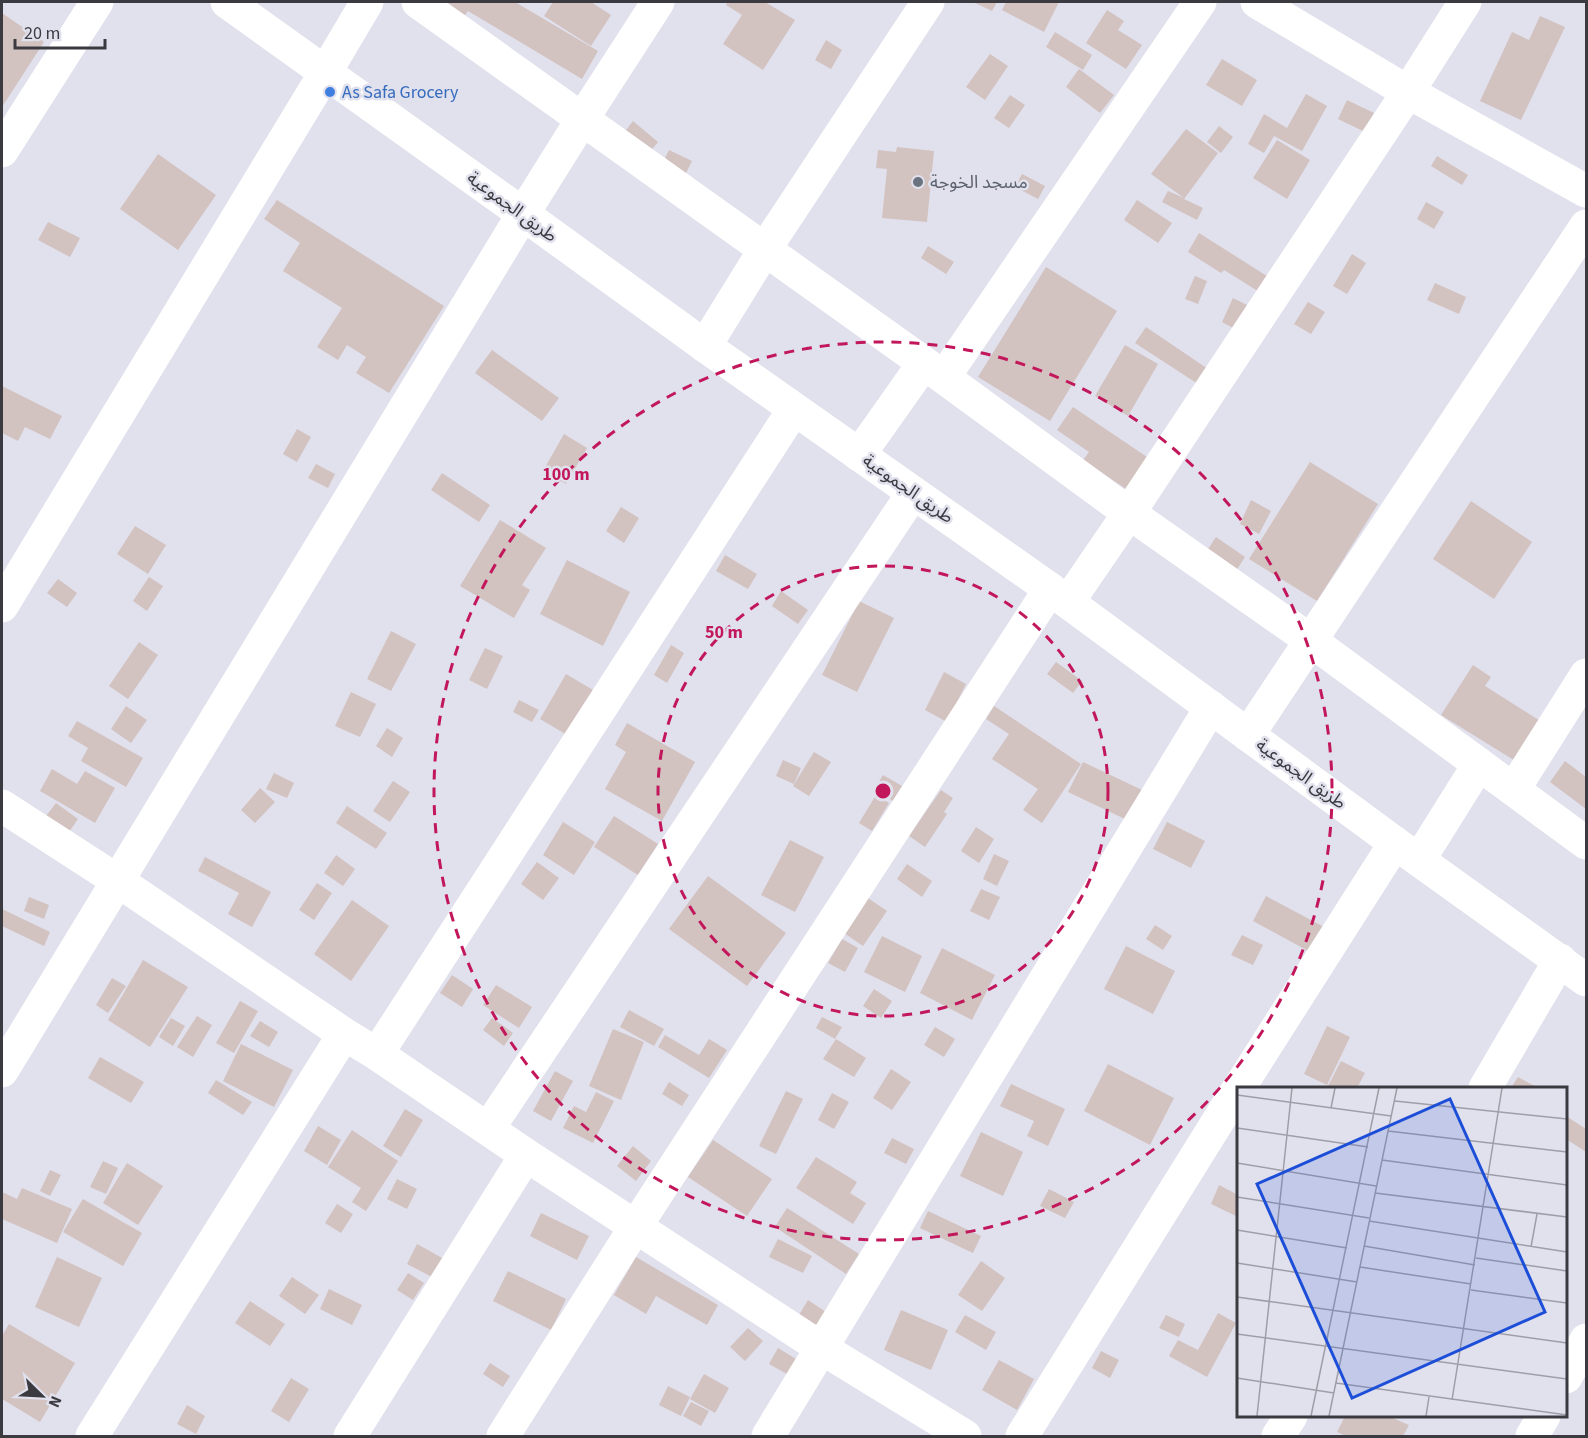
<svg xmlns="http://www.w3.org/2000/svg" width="1588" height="1438" viewBox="0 0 1588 1438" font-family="'Source Sans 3','Noto Sans Arabic',sans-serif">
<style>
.building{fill:#d2c2c0}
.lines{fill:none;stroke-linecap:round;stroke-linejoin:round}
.minor{stroke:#fff;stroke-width:33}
.secondary{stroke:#fff;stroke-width:33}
.ring{fill:none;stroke:#c2185b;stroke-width:3;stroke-dasharray:10 8}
.shop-dot{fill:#3f7fe0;stroke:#e1e0ed;stroke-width:2}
.worship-dot{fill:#6b7280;stroke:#e1e0ed;stroke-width:2}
.labels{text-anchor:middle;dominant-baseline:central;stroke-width:5;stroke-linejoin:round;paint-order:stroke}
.shop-label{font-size:18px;fill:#366cbe;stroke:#e1e0ed;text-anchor:start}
.worship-label{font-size:18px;fill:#5b616d;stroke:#e1e0ed;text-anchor:start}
.street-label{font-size:18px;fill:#3b3a40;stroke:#e1e0ed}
.inset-road{fill:none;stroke:#9f9ea8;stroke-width:1.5}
.view{fill:#1d4ed8;fill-opacity:0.15;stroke:#1d4ed8;stroke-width:3}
.inset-edge{fill:none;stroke:#3b3a40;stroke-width:3}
.centre{fill:#c2185b;stroke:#e1e0ed;stroke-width:3}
.ring-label{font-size:18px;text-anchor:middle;font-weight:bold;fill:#c2185b;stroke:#e1e0ed;stroke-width:5;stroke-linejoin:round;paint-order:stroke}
</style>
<rect width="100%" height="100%" fill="#e1e0ed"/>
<path class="building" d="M442,2H515L598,51L582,79L468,11L465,15Z
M553,2H591L611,15L591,46L544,16Z
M728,2H765L795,20L763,70L723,44L742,15L726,5Z
M973,2H997L992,11Z
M1006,2H1059L1044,32L1002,10Z
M1107,10L1124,21L1118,30L1142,45L1126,69L1086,43Z
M2,13L44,42L2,107Z
M1540,16L1565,27L1521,120L1480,101L1512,32L1529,40Z
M1055,32L1092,55L1083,70L1046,47Z
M826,40L842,50L831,69L815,60Z
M990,54L1008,66L985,100L966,87Z
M1222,59L1257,80L1242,106L1206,85Z
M1079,69L1114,95L1100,113L1066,87Z
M1306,94L1327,106L1302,151L1274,136L1264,153L1248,144L1264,114L1287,128Z
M1010,95L1025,105L1009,128L994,118Z
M1347,100L1374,113L1365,132L1338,119Z
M633,121L658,142L645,158L620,138Z
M1219,126L1233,137L1221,153L1207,142Z
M1186,129L1218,153L1184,199L1203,208L1197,220L1162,202L1168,191L1184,198L1151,174Z
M1277,140L1310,160L1287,199L1253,178Z
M897,147L934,151L927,222L882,218L887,169L876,168L878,150L896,152Z
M669,150L692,161L684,177L661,166Z
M158,154L216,195L178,250L120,209Z
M1437,156L1468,175L1462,185L1431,166Z
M1022,174L1045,186L1038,199L1015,187Z
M277,200L444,306L389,393L356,373L366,357L347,345L338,360L317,347L342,308L283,271L300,243L264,219Z
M1137,200L1172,223L1158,243L1124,220Z
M1426,202L1444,212L1434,229L1417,219Z
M48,222L80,238L70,257L38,240Z
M1199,233L1270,278L1261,293L1224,270L1221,273L1188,252Z
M928,246L954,262L946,274L921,258Z
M1352,254L1366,263L1347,294L1333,286Z
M1046,267L1117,311L1050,421L978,377Z
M1195,276L1207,281L1198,304L1185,299Z
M1435,283L1466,297L1459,314L1427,300Z
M1233,298L1247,305L1235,329L1222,322Z
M1308,302L1325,312L1311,334L1294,324Z
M1146,327L1208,369L1198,384L1135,343Z
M1125,345L1158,364L1128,416L1095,396Z
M492,350L559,398L542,421L475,373Z
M2,386L62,416L50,439L25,427L18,441L2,433Z
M1073,407L1147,457L1126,489L1083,460L1089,452L1057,430Z
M297,429L311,437L297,462L283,454Z
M564,434L587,448L566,484L543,471Z
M1310,462L1378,504L1317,601L1249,559Z
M316,464L335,474L328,488L308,478Z
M442,473L490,505L479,522L431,490Z
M1251,500L1271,511L1259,534L1240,524Z
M1471,501L1532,542L1494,599L1433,559Z
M621,507L639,518L624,543L606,531Z
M500,520L546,548L522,585L530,590L514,618L460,586Z
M135,526L166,545L148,574L117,554Z
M1216,537L1245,557L1236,571L1206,552Z
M725,555L757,574L748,589L716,571Z
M567,560L630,592L603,646L540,614Z
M149,577L163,586L147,611L133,601Z
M58,579L77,593L67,607L47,593Z
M781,591L808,610L798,624L772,606Z
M859,601L894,618L857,692L822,675Z
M391,631L416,644L391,691L367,679Z
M139,642L158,655L128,699L109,686Z
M671,645L684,653L667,683L654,675Z
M485,648L503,656L487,689L469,680Z
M1056,662L1082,681L1073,693L1047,674Z
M1473,665L1491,677L1485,686L1542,722L1517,762L1441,715Z
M944,672L966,684L947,722L925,710Z
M566,674L593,690L567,735L540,719Z
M351,692L376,704L360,737L335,726Z
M519,700L539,710L532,722L513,712Z
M126,706L147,720L131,743L111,729Z
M994,706L1081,764L1042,823L1023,810L1038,789L992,759L1009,734L986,719Z
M77,721L143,758L126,787L81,761L88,748L68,736Z
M627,723L695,762L662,821L605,789L626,752L615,745Z
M387,728L403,738L392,757L376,746Z
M814,752L831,762L809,796L793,786Z
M783,760L801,768L794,784L776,776Z
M1565,761L1586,777V809L1550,782Z
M1083,762L1142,790L1127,820L1068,792Z
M52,769L77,784L85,771L115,788L95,823L40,791Z
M274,773L294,783L287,798L266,789Z
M883,775L902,786L893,801L874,790Z
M393,781L410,792L390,822L373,811Z
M260,788L275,802L255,823L241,810Z
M941,790L953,798L944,812L947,814L925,847L909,836Z
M876,795L889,803L872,831L859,823Z
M56,803L78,819L69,832L46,816Z
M347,806L387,833L376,849L336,823Z
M614,816L658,844L638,875L594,847Z
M563,822L595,842L574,875L543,855Z
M1167,822L1205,841L1191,868L1153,849Z
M976,827L994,839L979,863L961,851Z
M790,840L824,857L795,912L761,895Z
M994,854L1009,861L997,886L983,879Z
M336,855L355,869L343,886L324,873Z
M205,857L271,892L252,927L228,914L239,893L198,871Z
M537,862L559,878L543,900L521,884Z
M907,864L932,881L922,897L897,879Z
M708,876L786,933L747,986L669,929Z
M317,883L332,893L314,920L299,910Z
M981,889L1000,897L989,920L970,911Z
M1266,896L1326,928L1312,953L1253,921Z
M29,897L49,905L44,919L24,911Z
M868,898L887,911L863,946L844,933Z
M352,900L389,926L351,981L314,954Z
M2,909L50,932L44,946L2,926Z
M1155,925L1172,936L1163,950L1146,939Z
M1242,935L1263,945L1253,965L1231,955Z
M882,936L922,956L905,992L864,972Z
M842,939L858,948L845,972L828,963Z
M1126,946L1175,971L1153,1014L1104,989Z
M942,948L995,975L972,1020L920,993Z
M143,960L188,987L150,1047L108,1020Z
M452,975L473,989L462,1007L440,993Z
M112,978L126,986L108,1013L96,1005Z
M496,985L532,1007L519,1028L483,1005Z
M874,989L892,1001L881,1018L863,1006Z
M240,1001L258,1011L234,1053L216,1043Z
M629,1010L664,1029L654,1046L620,1027Z
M197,1016L212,1025L193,1057L177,1047Z
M822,1017L842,1027L835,1039L816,1028Z
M171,1018L185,1026L173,1046L159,1037Z
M492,1018L513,1033L504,1046L483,1030Z
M260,1021L278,1032L269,1047L250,1036Z
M1327,1026L1350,1037L1327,1085L1304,1074Z
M935,1027L955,1039L944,1057L924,1045Z
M613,1029L644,1042L621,1100L589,1086Z
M665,1035L699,1055L709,1039L727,1050L709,1078L658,1047Z
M836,1039L866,1058L854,1077L823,1059Z
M241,1044L293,1070L274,1107L223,1081Z
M100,1057L144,1082L131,1103L88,1078Z
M1341,1061L1365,1073L1357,1088H1327Z
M1108,1064L1174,1098L1150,1145L1084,1111Z
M891,1069L911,1082L892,1110L873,1098Z
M555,1071L573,1081L551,1121L533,1111Z
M1518,1077L1538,1088H1511Z
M216,1080L252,1102L243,1115L208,1093Z
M669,1082L689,1095L682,1106L662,1094Z
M1011,1084L1065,1109L1048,1146L1027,1136L1034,1121L1000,1106Z
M786,1091L803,1099L776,1154L759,1146Z
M596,1092L614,1101L593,1143L563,1128L574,1106L586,1112Z
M832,1093L849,1102L834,1129L818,1120Z
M405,1109L423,1120L401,1157L383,1146Z
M1566,1116L1586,1129V1152L1566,1139Z
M318,1126L341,1140L327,1165L304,1151Z
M352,1130L398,1161L366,1211L352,1202L361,1188L328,1167Z
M981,1132L1023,1152L1003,1196L960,1176Z
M892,1138L914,1149L906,1164L884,1153Z
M713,1140L772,1179L747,1216L688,1177Z
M633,1146L651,1161L636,1181L617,1166Z
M816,1157L857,1182L850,1193L866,1203L853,1224L796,1188Z
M103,1161L118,1168L106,1194L90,1187Z
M127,1163L163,1186L138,1225L103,1203Z
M50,1170L61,1175L50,1196L40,1191Z
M397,1179L417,1189L407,1209L387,1199Z
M1219,1185L1238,1195V1217L1211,1204Z
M22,1188L72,1209L57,1243L2,1219V1192L17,1199Z
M1049,1189L1074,1202L1065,1218L1040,1206Z
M83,1199L142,1233L123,1266L63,1232Z
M337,1204L353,1214L341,1233L325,1223Z
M787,1208L859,1254L846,1274L775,1227Z
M928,1211L981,1236L973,1253L920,1228Z
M541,1213L589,1236L577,1260L530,1236Z
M778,1239L812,1256L803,1273L769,1257Z
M417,1244L444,1259L434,1278L407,1264Z
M57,1257L102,1278L79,1327L35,1307Z
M636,1257L718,1305L707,1325L656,1296L646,1314L614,1295Z
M981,1261L1005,1278L982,1311L958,1295Z
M508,1271L566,1299L551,1330L493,1301Z
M408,1273L424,1283L413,1300L397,1290Z
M292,1277L319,1295L305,1314L279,1296Z
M329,1289L362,1305L352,1325L320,1309Z
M808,1300L826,1312L811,1337L793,1325Z
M250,1301L285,1324L270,1346L235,1323Z
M901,1310L948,1330L931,1370L884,1350Z
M1218,1313L1236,1323L1207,1377L1169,1356L1178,1340L1198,1350Z
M965,1315L996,1332L986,1350L955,1332Z
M1166,1315L1185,1324L1179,1337L1159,1328Z
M9,1324L75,1363L40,1422L2,1399V1336Z
M748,1328L763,1341L745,1361L730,1347Z
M778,1348L796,1359L787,1374L769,1364Z
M1101,1351L1119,1360L1110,1378L1092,1368Z
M999,1360L1034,1379L1017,1410L982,1390Z
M490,1363L510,1376L503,1387L483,1374Z
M704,1374L729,1388L715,1413L690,1399Z
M291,1378L309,1389L289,1422L271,1411Z
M668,1386L690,1397L681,1416L659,1405Z
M691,1402L709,1411L701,1426L683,1416Z
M187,1405L205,1416L196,1434L177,1424Z
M1345,1416H1388L1409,1425L1403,1436H1346L1337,1432Z"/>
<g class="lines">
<path class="minor" d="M418,2L924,363L1129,513L1310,640L1586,843
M1257,2L1408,92L1586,191
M2,151L97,2
M705,346L765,249L928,2
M944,377L1200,2
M859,455L924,363
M1068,602L1129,513L1408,92L1465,2
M2,606L325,73L367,2
M1248,735L1586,226
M1514,789L1586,675
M2,806L118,881L344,1034L377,1054L526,1155L823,1349L965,1436
M1419,860L1479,764
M377,1054L794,409
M2,1071L523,214L583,118L658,2
M1239,1088L1395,843
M1485,1088L1560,960
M488,1129L913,493
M1566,1377L1586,1340
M92,1436L344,1034
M350,1436L526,1155
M503,1436L636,1226L1050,589
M768,1436L1211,707
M1022,1436L1238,1089
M1278,1436L1291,1416
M1532,1436L1544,1416"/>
<path class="secondary" d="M227,2L523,214L705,346L1050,589L1395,843L1586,980"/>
</g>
<g class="ring">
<circle cx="883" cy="791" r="225"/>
<circle cx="883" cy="791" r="449"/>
</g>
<circle class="shop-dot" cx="330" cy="92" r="6"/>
<circle class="worship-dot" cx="918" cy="182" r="6"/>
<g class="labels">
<g class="shop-label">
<text x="342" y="92">As Safa Grocery</text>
</g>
<g class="worship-label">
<text x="930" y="182">مسجد الخوجة</text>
</g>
<g class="street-label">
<text transform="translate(512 207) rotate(36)">طريق الجموعية</text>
<text transform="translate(908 489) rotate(35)">طريق الجموعية</text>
<text transform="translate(1301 774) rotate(36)">طريق الجموعية</text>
</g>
</g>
<g transform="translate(1237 1087)">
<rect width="330" height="330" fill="#e1e0ed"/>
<path class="inset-road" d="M0,8L154,29M158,14L330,32M94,21L98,1M0,41L131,60M151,44L330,65M145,73L330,98M0,76L139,99M138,106L330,130M0,110L132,131M132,134L330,165M0,143L110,161M127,159L238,178M294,160L300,127M239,171L330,184M0,176L120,195M123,180L234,197M234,203L330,216M0,210L330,256M0,247L330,292M0,291L97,306M99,296L330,328M215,313L265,1M20,329L55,1M74,329L142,1M92,329L160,1M189,329L192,310"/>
<path class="view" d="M213,12L308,225L115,311L20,97Z"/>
<rect width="330" height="330" class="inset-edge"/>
</g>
<circle cx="883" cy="791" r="9" class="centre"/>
<g class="ring-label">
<text x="566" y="480">100 m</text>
<text x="724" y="638">50 m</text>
</g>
<rect width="1588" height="1438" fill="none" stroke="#3b3a40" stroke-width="6"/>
<g transform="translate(42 1396) rotate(114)" stroke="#e1e0ed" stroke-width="4.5" paint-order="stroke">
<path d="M0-4.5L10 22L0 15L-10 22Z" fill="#3b3a40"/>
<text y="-9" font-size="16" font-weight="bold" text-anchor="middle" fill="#3b3a40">N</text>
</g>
<path d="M15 39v9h90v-9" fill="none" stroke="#3b3a40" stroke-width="3"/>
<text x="24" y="39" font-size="18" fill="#3b3a40" stroke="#e1e0ed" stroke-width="4.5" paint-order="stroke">20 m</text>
</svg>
